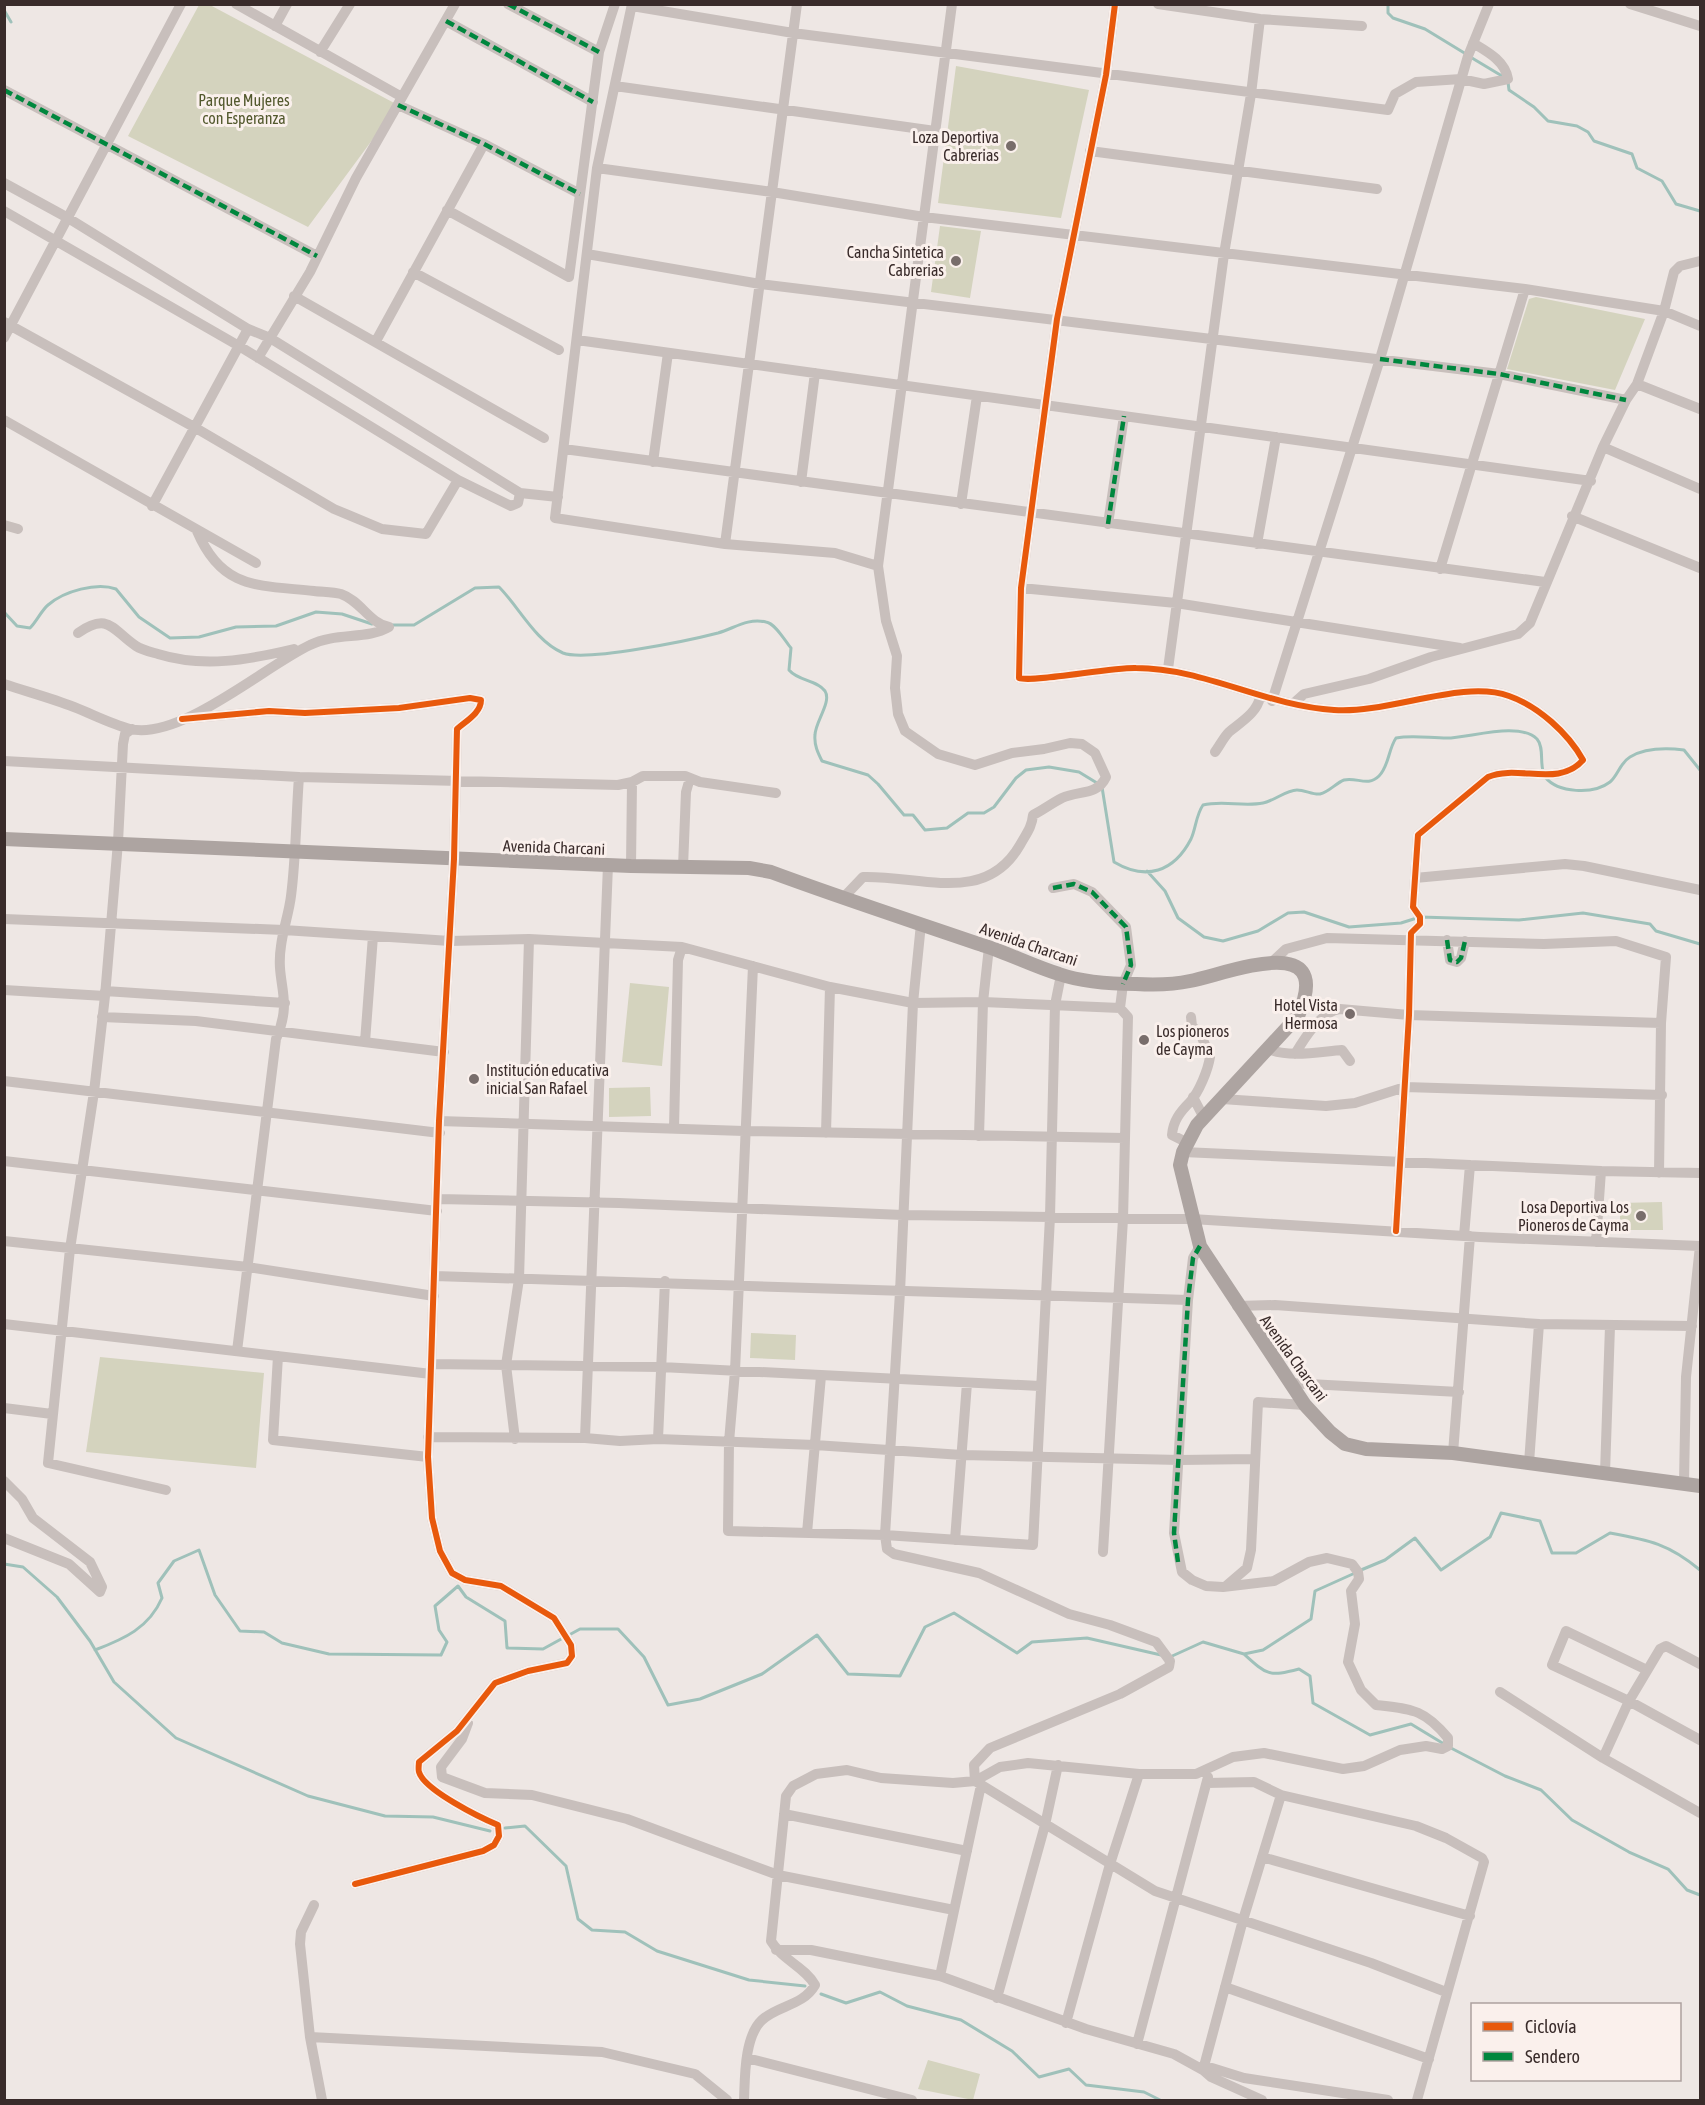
<svg xmlns="http://www.w3.org/2000/svg" width="1705" height="2105" viewBox="0 0 1705 2105" font-family="'Asap Condensed',sans-serif">
<style>
.green{fill:#d4d3be}
.lines{fill:none;stroke-linecap:round;stroke-linejoin:round}
.stream{stroke:#9fc1ba;stroke-width:3}
.minor{stroke:#c8bfbc;stroke-width:10}
.major{stroke:#ada4a1;stroke-width:14}
.quiet{stroke:#00873e;stroke-width:4.5;stroke-dasharray:9 4.5;stroke-linecap:butt}
.cycleway-casing{stroke:#faf0ec;stroke-width:10}
.cycleway{stroke:#e8590c;stroke-width:6}
.poi-dot{fill:#786d6b;stroke:#faf0ec;stroke-width:2}
.labels{text-anchor:middle;dominant-baseline:central;stroke-width:6;stroke-linejoin:round;paint-order:stroke}
.park-label{font-size:16px;fill:#52582d;stroke:#faf0ec}
.poi-label{font-size:16px;fill:#392b2a;stroke:#faf0ec;text-anchor:end}
.street-label{font-size:16px;fill:#392b2a;stroke:#faf0ec}
</style>
<rect width="100%" height="100%" fill="#eee7e4"/>
<path class="green" d="M199,5H210L398,105L308,227L128,136Z
M956,66L1089,90L1061,218L938,203Z
M940,226L981,231L970,298L931,292Z
M1536,297L1645,319L1615,390L1507,369L1529,299Z
M630,983L669,987L662,1066L622,1062Z
M650,1087L651,1116L609,1117V1088Z
M1662,1202L1663,1230H1620V1203Z
M751,1333L796,1335L795,1360L750,1358Z
M100,1357L264,1373L256,1468L86,1452Z
M928,2060L980,2074L973,2100L918,2089Z"/>
<g class="lines">
<path class="stream" d="M1388,4V13L1393,18L1425,29L1466,54
M4,10L11,22
M1472,58L1502,76
M1508,82L1509,90L1534,107L1548,121L1577,126L1588,132L1594,141L1632,154L1637,168L1662,181L1676,204L1700,211
M4,612L17,626L30,628C37,621 41,611 48,605C64,591 97,582 116,589L139,617L170,638L199,637L236,627L276,626L316,612L342,614L372,624
M391,625H414L475,588L499,587C519,607 535,641 563,653C586,662 691,640 718,633C735,628 747,618 766,622C775,623 785,641 791,648L789,670C798,681 817,680 825,691C832,702 815,722 815,735C814,745 818,753 822,761L868,775L878,784L904,815H913L925,830L947,828L968,813H984L994,807L1016,778L1026,770L1049,767L1079,772L1097,783
M1545,777C1558,793 1593,795 1610,782C1618,775 1620,763 1630,757C1645,748 1667,748 1684,750L1700,770
M1102,787L1114,862C1146,881 1174,872 1191,839C1196,828 1196,815 1203,805C1223,800 1243,807 1263,803C1274,801 1286,790 1297,790C1305,790 1313,795 1320,794C1329,792 1336,783 1344,780C1357,777 1368,787 1379,776C1389,766 1388,750 1396,738C1412,735 1429,738 1447,738C1469,738 1519,721 1537,739C1544,747 1540,761 1543,771
M1147,871L1165,891L1178,918L1204,937L1223,941L1258,931L1288,913L1304,912L1349,927L1401,923L1420,917L1519,920L1583,913L1650,924L1656,931L1700,944
M4,1564L23,1567L57,1597L90,1641L114,1682L176,1738L308,1796L385,1816L433,1817L490,1831
M1361,1570L1385,1560L1415,1538L1441,1570L1490,1537L1501,1513L1540,1521L1552,1553H1576L1610,1533C1649,1540 1669,1544 1700,1570
M569,1635L580,1629H618L644,1657L668,1705L700,1699L762,1674L817,1635L848,1674L900,1676L925,1627L954,1613L1017,1653L1032,1642L1087,1638L1161,1655
M95,1650C124,1639 149,1628 162,1598L158,1583L174,1561L199,1550L215,1595L240,1631L264,1632L282,1643L329,1654L441,1655L447,1642L439,1630L435,1606L458,1586L466,1597L505,1621L507,1648L543,1649L563,1638
M1244,1654C1267,1675 1269,1677 1299,1669L1310,1676L1313,1703L1370,1735L1411,1724L1444,1744
M1170,1657L1203,1642L1244,1654L1263,1650L1311,1619L1315,1591L1355,1573
M1449,1747L1505,1776L1541,1790L1572,1820L1629,1852L1668,1869L1687,1890L1700,1895
M505,1828L525,1826L566,1866L578,1919L592,1930L625,1932L657,1951L749,1980L805,1986
M821,1994L846,2003L880,1992L907,2006L961,2020L1012,2051L1039,2077L1069,2069L1086,2085L1144,2092L1160,2100"/>
<path class="minor" d="M236,4L402,97
M508,4L599,52
M632,4L597,168L555,518L725,544L835,553L878,566
M1115,4L1106,75L1057,319L1021,588L1019,678C1031,683 1113,667 1136,668C1204,668 1266,706 1334,710C1389,714 1462,679 1509,696C1538,706 1568,733 1583,760C1559,788 1518,764 1488,777L1418,835L1413,907L1420,917V924L1411,933L1409,1015L1396,1231
M1158,4L1260,19L1362,26
M1630,4L1700,26
M632,6L793,33L1388,110L1395,94L1416,82L1461,79L1484,84L1508,79C1505,61 1488,52 1473,43
M446,21L593,102
M275,26L287,4
M320,52L350,4
M615,86L935,131
M4,90L317,256
M398,105L484,144L580,194
M1090,151L1377,189
M597,168L772,192L924,217L1525,289L1664,311L1700,326
M4,183L68,218L248,329L270,338L520,493L558,497
M447,210L569,277L599,52L615,4
M4,211L239,346L458,480L511,506L518,503L520,493
M587,254L760,284L1499,374L1626,400
M413,272L559,350
M294,296L544,438
M4,322L194,427L334,509L382,529L426,534L458,480
M4,338L181,4
M577,340L1591,481
M376,341L484,144
M258,358L310,272L356,178L455,4
M1637,384L1700,409
M4,420L256,563
M1603,447L1700,489
M564,449L1545,582
M653,462L668,353
M801,482L815,373
M961,504L977,396
M152,506L248,329
M1572,516L1700,568
M1108,524L1124,416
M4,525L18,529
M725,544L797,4
M1257,544L1276,437
M1440,569L1525,289
M1021,588L1176,603L1460,648
M78,633C109,611 113,631 136,646C142,650 151,652 158,654C203,668 248,660 294,649
M1168,669L1224,254L1251,94L1260,19
M4,684C28,692 51,698 74,707C92,714 111,724 130,729C180,741 265,666 310,645C336,632 367,640 389,627C369,623 361,601 341,594C333,592 322,592 314,591C258,585 222,590 197,531
M1272,701L1380,359L1468,56L1489,4
M1294,703L1304,694L1369,679L1431,657L1518,634L1530,623L1603,447L1626,400L1637,384L1664,311L1674,272L1680,266L1700,261
M182,719L269,711L305,713L399,708L470,698L481,700C481,713 466,721 457,729L454,859L439,1121L428,1457L432,1518L440,1551L452,1573L465,1580L501,1586L554,1618L571,1645L572,1656L567,1663L528,1671L495,1683L457,1731L419,1762C419,1763 418,1771 419,1772C424,1790 481,1818 498,1825L499,1836L494,1845L483,1851L355,1884
M132,729L125,734L123,744L118,842L105,996L94,1092L70,1249L48,1463L166,1490
M1215,752C1220,745 1224,737 1229,732C1241,722 1257,713 1260,697
M4,761L299,777L618,785L632,782L643,776H685L700,782L776,793
M631,866L632,782
M683,867L686,792L690,778
M1415,878L1565,864L1584,866L1700,890
M1053,888L1074,884L1092,892L1126,927L1131,965L1123,984L1120,1008
M843,898L863,877C919,875 985,906 1020,845C1026,834 1032,827 1033,815C1043,810 1052,803 1062,798C1079,790 1097,796 1106,777L1095,753L1082,744L1070,743L1044,749L1012,753L975,765L938,754L905,731L898,714L895,688L897,656L886,621L878,566L952,4
M4,919L284,930L450,941L529,939L682,947L830,987L913,1003L983,1002L1120,1008L1128,1017L1123,1219L1103,1552
M921,924L913,1003L900,1292L885,1535L887,1549L894,1554L979,1573L1069,1614L1110,1625L1156,1642L1170,1661L1169,1667L1120,1694L990,1748L974,1765L975,1781L1155,1891L1371,1963L1446,1992
M1447,940L1450,960L1457,962L1461,958L1465,941
M1273,961L1286,949L1327,938L1544,944L1616,941L1666,957L1661,1023L1659,1173
M753,966L735,1371L729,1442L728,1531L885,1535L1033,1545L1050,1217L1055,1005L1061,975
M4,990L105,996
M105,991L285,1003
M102,1017L196,1021L444,1052
M365,1042L373,936
M1268,1049C1290,1058 1318,1052 1342,1050L1350,1061
M1295,1054C1304,1039 1321,1011 1340,1009L1409,1015L1661,1023
M4,1081L440,1133
M1193,1097L1204,1118
M1222,1099L1326,1106L1355,1103L1405,1087L1662,1095
M439,1121L744,1131L1125,1138
M674,1128L678,960L682,947
M826,1133L830,987
M979,1136L983,1002L989,947
M1188,1143L1172,1135C1173,1121 1180,1112 1190,1102C1199,1092 1208,1070 1210,1057L1201,1035L1192,1026L1191,1017
M1183,1152L1601,1171L1700,1173
M4,1161L437,1211
M438,1199L619,1203L903,1215L1192,1219L1480,1237L1700,1246
M1464,1236L1470,1165
M4,1241L248,1267L434,1296
M1596,1242L1601,1171
M435,1276L1188,1300
M1237,1306L1275,1305L1539,1324L1692,1326
M4,1324L431,1374
M237,1351L276,1039C294,998 275,984 281,946C283,929 289,913 291,896C296,858 296,816 299,777
M278,1356L273,1440L428,1457
M431,1364L661,1367L1040,1386
M1290,1383L1459,1392
M4,1408L52,1414
M428,1437L585,1438L620,1441L658,1439L815,1445L962,1455L1180,1460L1254,1459
M585,1438L608,865
M515,1439L506,1365L519,1279L529,939
M658,1439L665,1281
M1453,1453L1470,1236
M1529,1463L1539,1324
M1605,1473L1610,1326
M4,1481L22,1499L33,1518L90,1562L102,1587L100,1592L69,1564L4,1538
M1684,1482L1686,1377L1700,1246
M807,1533L821,1376
M955,1540L967,1383
M1226,1586L1247,1568L1251,1550L1258,1402L1305,1405
M1647,1670L1566,1631L1552,1665L1629,1701L1700,1740
M1500,1692L1603,1758L1700,1813
M468,1723L462,1739L441,1767L442,1777L485,1793L532,1795L627,1819L778,1875L954,1910
M1603,1758L1629,1701L1660,1649L1666,1646L1700,1664
M1207,1783L1254,1782L1281,1795L1416,1826L1446,1838L1482,1858L1484,1862L1417,2100
M784,1814L967,1851
M1262,1857L1470,1916
M314,1905L301,1932L300,1944L310,2037L322,2100
M776,1950H811L940,1976L1086,2029L1174,2054L1203,2070L1212,2068L1244,2078L1388,2100
M940,1976L981,1785
M1225,1987L1429,2059
M997,1998L1045,1825L1058,1765
M1066,2023L1110,1864L1139,1774
M310,2037L602,2052L695,2074L727,2100
M1137,2044L1208,1777
M747,2058L912,2100
M744,2100C745,2078 744,2037 762,2020C778,2005 803,2006 815,1985C805,1967 782,1960 771,1941L786,1796L793,1786L816,1774L847,1770L881,1778L953,1783L975,1781L1000,1767L1028,1763L1139,1774H1196L1233,1757L1264,1753L1343,1769L1364,1766L1400,1750L1426,1746L1442,1749L1448,1746V1738C1424,1709 1412,1709 1376,1705L1361,1690L1348,1662L1355,1624L1351,1591L1359,1579L1358,1572L1352,1564L1327,1558L1309,1562L1274,1581L1223,1587L1206,1586L1192,1580L1182,1572L1174,1533L1188,1300L1193,1258L1200,1246
M1262,2100L1211,2077L1203,2070L1243,1920L1281,1795"/>
<path class="major" d="M4,839L631,866L749,868L771,872C841,898 912,921 982,945C1008,953 1033,966 1059,974C1082,982 1111,984 1136,984C1154,985 1172,985 1190,981C1230,973 1336,929 1298,1016L1197,1125L1183,1152L1180,1165L1200,1246L1305,1405L1330,1432L1345,1444L1366,1449L1453,1453L1700,1486"/>
<path class="quiet" d="M508,4L599,52
M446,21L593,102
M4,90L317,256
M398,105L484,144L580,194
M1380,359L1499,374L1626,400
M1108,524L1124,416
M1053,888L1074,884L1092,892L1126,927L1131,965L1123,984
M1447,940L1450,960L1457,962L1461,958L1465,941
M1178,1562L1174,1533L1188,1300L1193,1258L1200,1246"/>
<g class="cycleway-casing">
<path id="cycleway" d="M1115,4L1106,75L1057,319L1021,588L1019,678C1031,683 1113,667 1136,668C1204,668 1266,706 1334,710C1389,714 1462,679 1509,696C1538,706 1568,733 1583,760C1559,788 1518,764 1488,777L1418,835L1413,907L1420,917V924L1411,933L1409,1015L1396,1231
M182,719L269,711L305,713L399,708L470,698L481,700C481,713 466,721 457,729L454,859L439,1121L428,1457L432,1518L440,1551L452,1573L465,1580L501,1586L554,1618L571,1645L572,1656L567,1663L528,1671L495,1683L457,1731L419,1762C419,1763 418,1771 419,1772C424,1790 481,1818 498,1825L499,1836L494,1845L483,1851L355,1884"/>
</g>
<use href="#cycleway" class="cycleway"/>
</g>
<g class="poi-dot">
<circle cx="1011" cy="146" r="6"/>
<circle cx="956" cy="261" r="6"/>
<circle cx="1350" cy="1014" r="6"/>
<circle cx="1144" cy="1040" r="6"/>
<circle cx="474" cy="1079" r="6"/>
<circle cx="1641" cy="1216" r="6"/>
</g>
<g class="labels">
<g class="park-label">
<text x="244" y="100">Parque Mujeres<tspan x="244" dy="18">con Esperanza</tspan></text>
</g>
<g class="poi-label">
<text x="999" y="137">Loza Deportiva<tspan x="999" dy="18">Cabrerias</tspan></text>
<text x="944" y="252">Cancha Sintetica<tspan x="944" dy="18">Cabrerias</tspan></text>
<text x="1338" y="1005">Hotel Vista<tspan x="1338" dy="18">Hermosa</tspan></text>
<text x="1156" y="1031" text-anchor="start">Los pioneros<tspan x="1156" dy="18">de Cayma</tspan></text>
<text x="486" y="1070" text-anchor="start">Institución educativa<tspan x="486" dy="18">inicial San Rafael</tspan></text>
<text x="1629" y="1207">Losa Deportiva Los<tspan x="1629" dy="18">Pioneros de Cayma</tspan></text>
</g>
<g class="street-label">
<text transform="translate(554 847) rotate(2)">Avenida Charcani</text>
<text transform="translate(1029 944) rotate(19)">Avenida Charcani</text>
<text transform="translate(1294 1358) rotate(54)">Avenida Charcani</text>
</g>
</g>
<rect width="1705" height="2105" fill="none" stroke="#392b2a" stroke-width="12"/>
<rect x="1471" y="2003" width="210" height="78" fill="#faf0ec" stroke="#ada19e" stroke-width="1.5"/>
<rect x="1483" y="2022" width="30" height="9" fill="#e8590c" stroke="#ada19e" stroke-width="1.5"/>
<text x="1525" y="2033" font-size="18" fill="#392b2a">Ciclovía</text>
<rect x="1483" y="2052" width="30" height="9" fill="#00873e" stroke="#ada19e" stroke-width="1.5"/>
<text x="1525" y="2063" font-size="18" fill="#392b2a">Sendero</text>
</svg>
